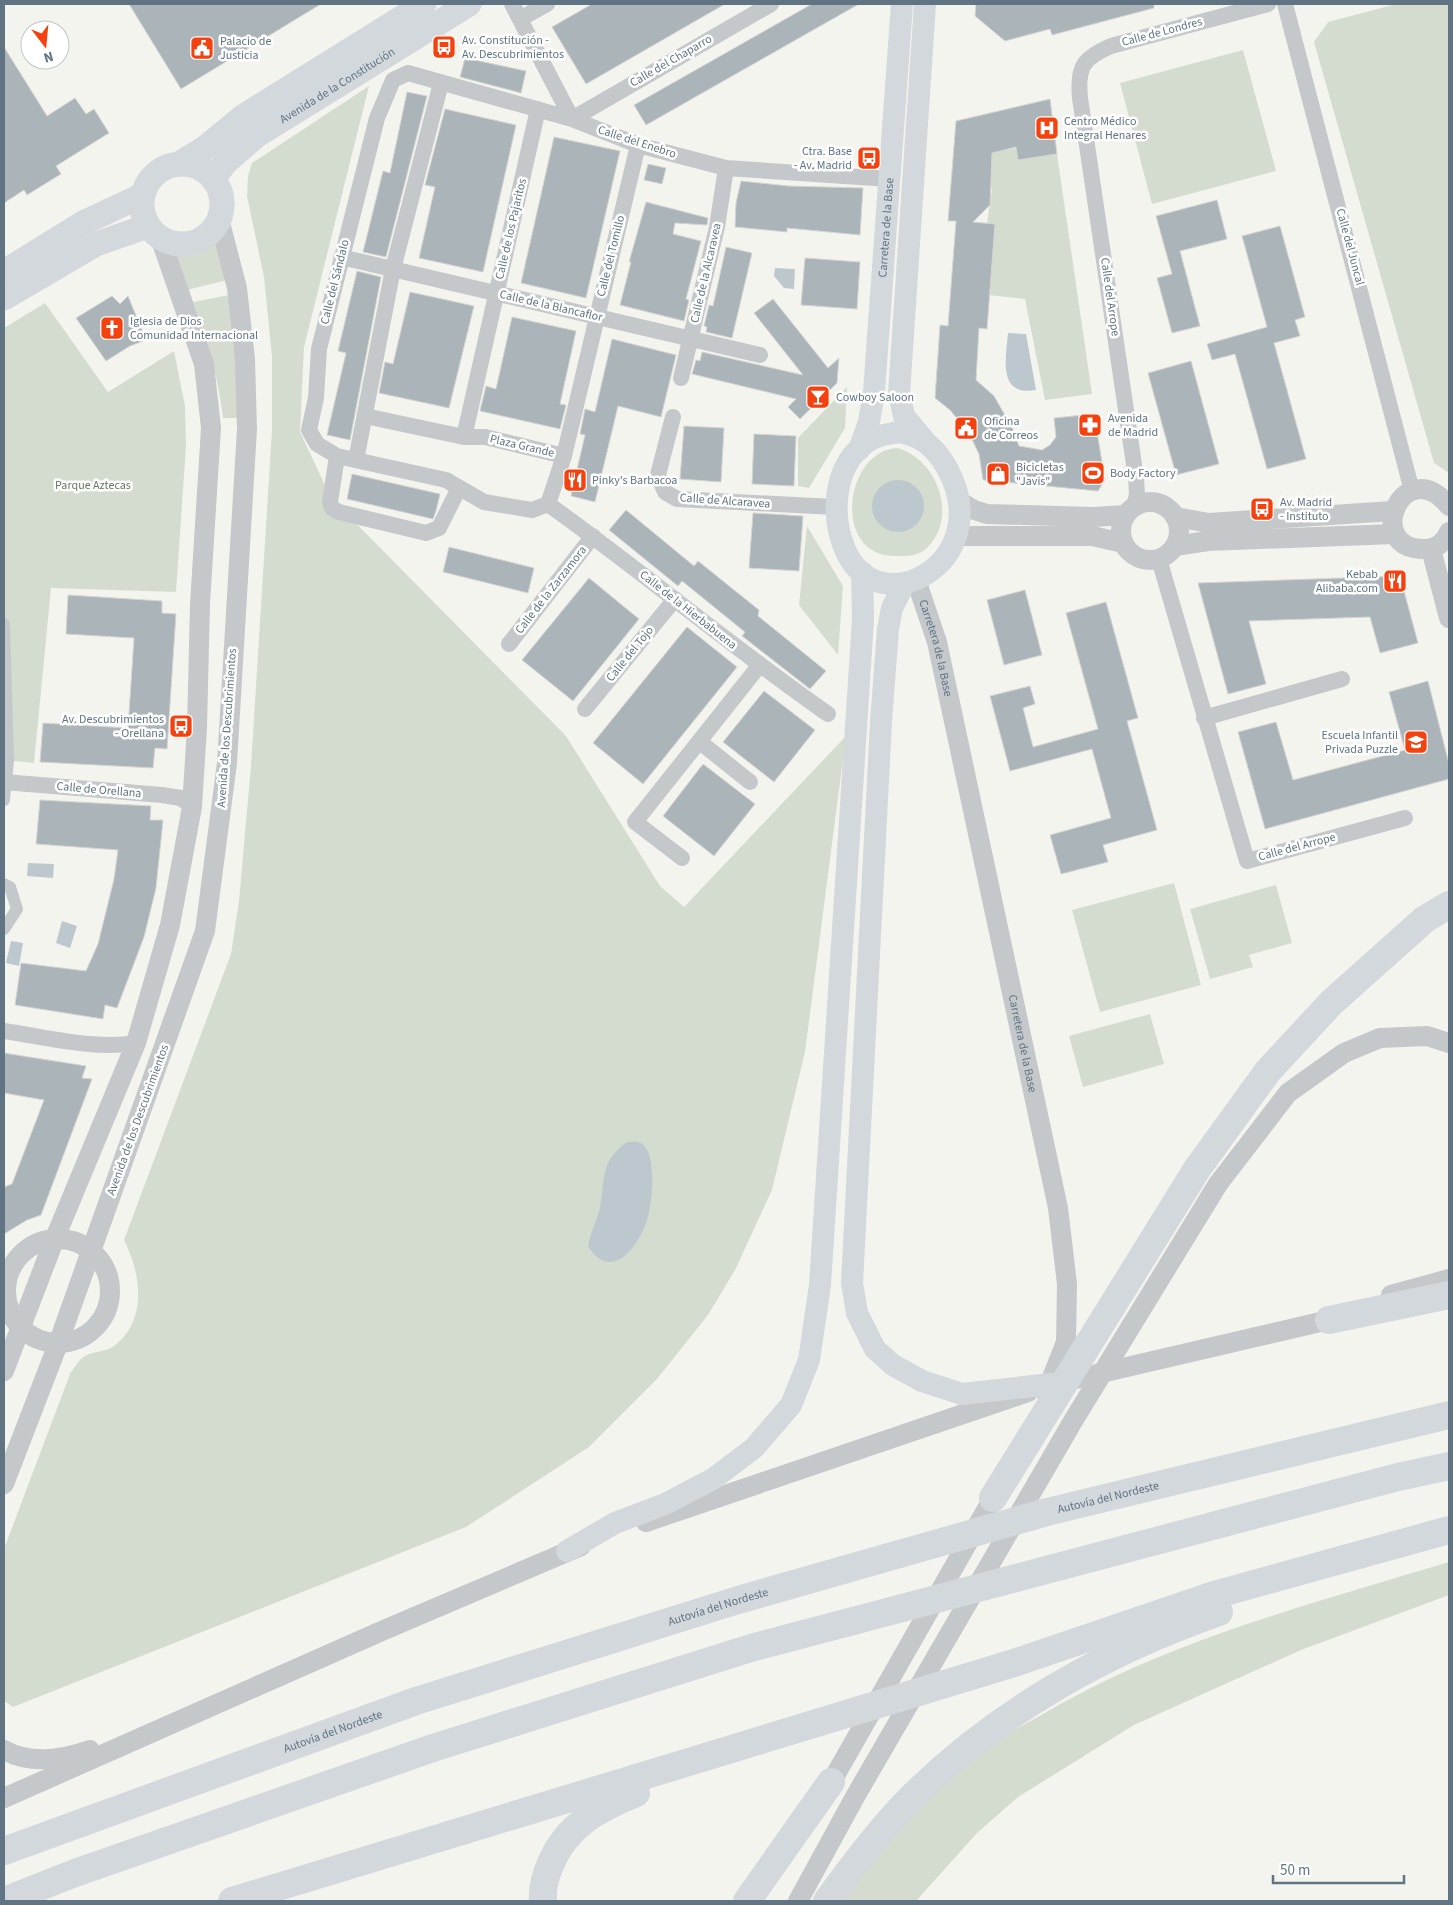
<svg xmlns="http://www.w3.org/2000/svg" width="1453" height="1905" viewBox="0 0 1453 1905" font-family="'Source Sans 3',sans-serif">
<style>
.green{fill:#d4dcd0}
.water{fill:#bcc8cd}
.building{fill:#abb4b8;stroke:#d5d5d2}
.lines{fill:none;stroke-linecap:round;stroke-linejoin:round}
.pedestrian{stroke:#c5c8cb;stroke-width:12}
.minor{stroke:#c5c8cb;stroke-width:16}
.tertiary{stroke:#c5c8cb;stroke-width:20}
.secondary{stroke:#d2d8dc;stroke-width:22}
.primary{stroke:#d2d8dc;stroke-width:25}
.motorway{stroke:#d2d8dc;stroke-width:28}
.labels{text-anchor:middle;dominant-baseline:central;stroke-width:5;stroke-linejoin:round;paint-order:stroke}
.street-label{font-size:12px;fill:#607483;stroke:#fff}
.poi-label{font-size:12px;fill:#607483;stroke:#fff;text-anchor:start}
.park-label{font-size:12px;fill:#657a5f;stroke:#fff}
</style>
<rect width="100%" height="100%" fill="#f4f4ef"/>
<path class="green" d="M1396,4H1449V473L1434,463L1314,42L1328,22Z
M1243,50L1276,171L1152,204L1120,83Z
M369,86L304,347L300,432L331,498L566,736L660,886L684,907L846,736L805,1052L772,1190L735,1270L708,1315L657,1379L589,1447L466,1527L13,1707L4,1701V1549L70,1374C74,1368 79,1359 85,1356C93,1351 106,1352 114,1346C148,1320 141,1273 124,1240L231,954L239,901L251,766L272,430V357L264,277L247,196L248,176L252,163Z
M1020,147L1016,149L1018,160L1057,154L1092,394L1045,400L1025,299L989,295L987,223L992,189L990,187L992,157L990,153Z
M218,242L227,280L187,290L174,255C191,256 204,253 218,242Z
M229,295L235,329L238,418H223C218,377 208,341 193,302Z
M45,303L108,392L174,351L185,406L186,446L176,592L51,588L34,763L4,760V328Z
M847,387L845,428L809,488L798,486V438Z
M897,448C938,459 959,518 926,549C918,556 906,556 896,556C831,557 844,451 897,448Z
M807,526L843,586L838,655L799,605Z
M1174,883L1201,985L1100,1012L1072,910Z
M1276,885L1292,943L1249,955L1253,967L1210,979L1190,909Z
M1150,1014L1164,1064L1083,1087L1069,1036Z
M1449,1562V1595L1301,1650L1134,1725L1018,1797L977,1833L916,1901H839C882,1841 936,1787 995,1743C1011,1730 1032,1721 1050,1710C1173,1639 1314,1603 1449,1562Z"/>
<path class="water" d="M775,268L795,269L794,289L784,288L774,276Z
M1008,333L1026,334L1036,390C997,397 1006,358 1008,333Z
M872 506a26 26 0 1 1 52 0a26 26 0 1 1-52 0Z
M28,863L54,864L53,878L27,876Z
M62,921L77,926L70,948L56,943Z
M11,941L23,943L19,966L6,963Z
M627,1142C630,1142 635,1141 638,1142C659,1147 652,1205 647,1220C638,1248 611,1283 588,1246C590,1233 597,1221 600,1208C605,1179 600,1161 627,1142Z"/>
<path class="building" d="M129,4H321L181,89Z
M592,4H725L586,84L552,27Z
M812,4H859L646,125L634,105Z
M976,4H1154V8L1052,35L1050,29L1005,41L975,16Z
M4,47L47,116L75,98L86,114L94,109L109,133L56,166L61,174L27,195L24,190L4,203Z
M465,58L526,71L521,93L460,77Z
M407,92L427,96L386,257L363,252L383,171L390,173Z
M1050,99L1057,154L1018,160L1016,147L992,153L990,205L973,222L995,224L987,329L979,328L976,380L994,396L1014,431L1019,446L1042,450L1050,445L1056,437L1054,418L1094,414L1105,480L1098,491L983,480L979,454L969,433L950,410L935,398L940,325L948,326L956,221H948L956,121Z
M445,109L516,125L483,272L419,258L435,187L425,185Z
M554,137L620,151L586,298L521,283Z
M648,164L666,168L662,184L644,180Z
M741,181L789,186L863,188L860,235L787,228V232L735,227L736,203Z
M1217,200L1227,239L1180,251L1200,326L1172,333L1157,278L1172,274L1156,216Z
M646,202L708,218L707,225L675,223L673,234L701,241L686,299L689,300L684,321L620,305L631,262H629Z
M1280,226L1305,317L1295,320L1300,336L1274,343L1306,459L1267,469L1235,354L1212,360L1207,344L1267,327L1242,236Z
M726,247L752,253L732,338L706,332L707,327L704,326L709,305L713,306Z
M805,258L860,262L857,309L801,305Z
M357,271L381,277L350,440L327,435L346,353L338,351Z
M410,292L474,306L449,408L379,393L385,362L393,364Z
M112,296L120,304L128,296L146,340L130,346L106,361L76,318Z
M773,299L828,368L839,358L837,383L800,419L788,407L796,399L692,374L696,360L700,361L702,352L803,375L754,313Z
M512,317L576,331L560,404L566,405L560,429L480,411L486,386L496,389Z
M612,339L676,355L661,417L618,406L595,502L571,496L585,435L580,434L585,409L595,412Z
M1191,361L1219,464L1176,475L1148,373Z
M684,426L724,428L721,482L680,479Z
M754,434L796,436L794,486L752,484Z
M352,474L440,494L436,511L433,519L347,499Z
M626,510L694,566L698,561L759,610L758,616L826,671L810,689L742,636L745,632L682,581L678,586L609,530Z
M753,513L803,516L799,571L749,568Z
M449,547L534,568L528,593L443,572Z
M1400,576L1418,643L1380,653L1370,617L1249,621L1266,684L1228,694L1198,583Z
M589,578L639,619L573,701L522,660Z
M1025,590L1042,655L1004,665L987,600Z
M68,595L162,601V613L176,614L167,749L155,748L153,768L40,762L43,723L128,728L134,638L66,634Z
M1106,602L1138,718L1127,721L1157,830L1103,845L1108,862L1061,874L1050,835L1111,818L1092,749L1010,771L990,696L1030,686L1035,704L1023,708L1033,747L1098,729L1066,613Z
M687,627L737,667L643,784L593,743Z
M1428,681L1449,764V779L1265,829L1238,732L1276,722L1293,780L1405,750L1389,692Z
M764,691L815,730L774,782L723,742Z
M703,764L755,804L714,856L663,816Z
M40,800L151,806L150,820H163L156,888L144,937L117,1008L105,1005L103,1019L15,1005L21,963L86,971L98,944L114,879L118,850L36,844Z
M4,1053L86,1066L82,1078L92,1079L41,1215L27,1220L4,1234V1187L12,1184L44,1100L4,1093Z"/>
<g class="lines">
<path class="pedestrian" d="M4,624L8,761L4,800
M4,884L10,887L17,909L4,929"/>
<path class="minor" d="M512,4L572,119L771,4
M1285,4L1412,491
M520,19L547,4
M638,145L564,456L548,504L532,510L484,502L446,480L337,456L317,444L309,430L316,398L319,349L377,118L393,80L408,73L572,119L638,145L726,168L889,179
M341,257L760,355
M681,378L717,227L726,168
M365,416L464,437H485L564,456
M673,417L658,475L665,492L677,499L835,507
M464,437L538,109
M337,456L330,502L332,508L339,512L426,533L439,528L459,488
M356,460L393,269L441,83
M548,504C643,572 732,647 828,714
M1134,507L1137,494L1136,478L1080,98C1077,67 1083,58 1111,46L1268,4
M1159,559L1247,861L1405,818
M509,644L593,536
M585,709L675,599
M1204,718L1342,679
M700,742L750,782
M4,782L162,795L181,798L192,807
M682,858L635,822L759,666
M4,1031C46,1037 93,1050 136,1043"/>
<g class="tertiary">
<path d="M959,501L974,510L987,514L1093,517L1126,515"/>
<circle cx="1150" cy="531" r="29"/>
<path d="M1449,506C1403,450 1361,551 1426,549C1436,549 1445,542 1449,532"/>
<path d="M1175,517L1209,523L1393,511"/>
<path d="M957,536H1092L1123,543"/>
<path d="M1175,546L1208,541L1395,534"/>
<path d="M1431,549L1449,618"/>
<path id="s1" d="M916,580L937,642L1058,1208L1067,1284L1066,1342L1046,1393"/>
<circle cx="58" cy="1291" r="52"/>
<path d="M1391,1295L1449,1279"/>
<path d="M4,1371L55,1238L136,1043L170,925L192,807L197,728L200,604L211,428L204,364L160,237"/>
<path d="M1058,1383L1329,1320L1341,1315"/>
<path d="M4,1484L58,1344L205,931L227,763L247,429L245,359L237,288L219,219"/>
<path d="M646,1522L1028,1392"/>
<path d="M4,1750C31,1765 62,1760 90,1750"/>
<path d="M825,1793L1000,1486"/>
<path d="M4,1798L384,1630L581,1546"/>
<path d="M798,1901L856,1795L1073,1421L1218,1184L1288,1093L1344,1053L1380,1038L1427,1036L1449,1043"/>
</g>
<g class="secondary">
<path d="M925,4L899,394L904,416L925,441"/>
<path d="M898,432C922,436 935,447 947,468C999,562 876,629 844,547C829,509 835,453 879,436C885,434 892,434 898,432Z"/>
<path id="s2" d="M859,450L869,422L874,392L902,4"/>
<path d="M905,583L892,608L888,629L881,722L852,1283L857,1313L875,1349L893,1365L922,1381L962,1394L1051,1384"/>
<path d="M567,1551L615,1523L665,1504L713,1479L754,1448L791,1405L809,1360L820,1285L863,619L862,572"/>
</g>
<g class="primary">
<path d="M179,164L205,148L244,116L424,4"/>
<circle cx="182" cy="204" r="40"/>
<path id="s3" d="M213,178L226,162L257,135L469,4"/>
<path d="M4,272L83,223L143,195"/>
<path d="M4,298L96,244L148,226"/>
</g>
<g class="motorway">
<path d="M1329,1320L1449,1295"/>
<path d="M993,1498L1197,1169L1268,1071L1331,1003L1425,919L1449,905"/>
<path id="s4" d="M4,1851L416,1701L738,1600L1047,1512L1449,1415"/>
<path d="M4,1901L75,1873L433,1748L751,1648L1398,1477L1449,1466"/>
<path d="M232,1901L1014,1663L1214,1595L1449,1530"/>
<path d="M543,1901C542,1889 546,1874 551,1863C567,1825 599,1808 636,1793"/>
<path d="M747,1901L831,1782"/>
<path d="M827,1901C852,1867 878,1832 908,1801C994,1714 1104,1652 1219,1612"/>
</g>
</g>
<defs>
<g id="bus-square" transform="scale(1.25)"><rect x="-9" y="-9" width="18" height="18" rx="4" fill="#f3420f" stroke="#fff"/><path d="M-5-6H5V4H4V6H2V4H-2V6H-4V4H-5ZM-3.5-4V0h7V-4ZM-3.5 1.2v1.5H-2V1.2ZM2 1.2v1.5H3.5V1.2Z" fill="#fff"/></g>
<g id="civic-square" transform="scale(1.25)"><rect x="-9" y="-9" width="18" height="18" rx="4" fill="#f3420f" stroke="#fff"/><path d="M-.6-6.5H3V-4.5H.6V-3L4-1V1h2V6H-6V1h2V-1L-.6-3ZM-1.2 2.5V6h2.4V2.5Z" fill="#fff"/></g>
<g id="hospital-square" transform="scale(1.25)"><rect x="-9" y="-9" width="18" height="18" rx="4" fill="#f3420f" stroke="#fff"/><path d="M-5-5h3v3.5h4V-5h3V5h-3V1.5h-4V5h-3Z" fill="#fff"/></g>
<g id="church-square" transform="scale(1.25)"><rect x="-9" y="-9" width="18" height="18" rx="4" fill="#f3420f" stroke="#fff"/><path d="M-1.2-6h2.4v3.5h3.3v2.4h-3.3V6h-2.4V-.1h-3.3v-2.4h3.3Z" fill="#fff"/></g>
<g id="bar-square" transform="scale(1.25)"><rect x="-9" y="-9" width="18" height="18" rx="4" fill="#f3420f" stroke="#fff"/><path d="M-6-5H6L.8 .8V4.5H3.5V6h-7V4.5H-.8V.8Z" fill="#fff"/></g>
<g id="pharmacy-square" transform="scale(1.25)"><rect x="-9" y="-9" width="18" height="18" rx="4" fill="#f3420f" stroke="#fff"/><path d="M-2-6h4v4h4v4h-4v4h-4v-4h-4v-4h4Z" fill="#fff"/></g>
<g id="stadium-square" transform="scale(1.25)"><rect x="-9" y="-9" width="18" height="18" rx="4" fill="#f3420f" stroke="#fff"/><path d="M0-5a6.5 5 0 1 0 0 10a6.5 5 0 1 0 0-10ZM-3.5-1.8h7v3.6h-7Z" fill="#fff"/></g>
<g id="shop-square" transform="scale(1.25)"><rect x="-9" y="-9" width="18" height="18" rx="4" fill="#f3420f" stroke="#fff"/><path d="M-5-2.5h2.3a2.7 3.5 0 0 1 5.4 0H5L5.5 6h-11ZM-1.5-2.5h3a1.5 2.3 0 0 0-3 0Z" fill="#fff"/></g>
<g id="restaurant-square" transform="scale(1.25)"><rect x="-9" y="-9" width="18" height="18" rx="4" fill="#f3420f" stroke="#fff"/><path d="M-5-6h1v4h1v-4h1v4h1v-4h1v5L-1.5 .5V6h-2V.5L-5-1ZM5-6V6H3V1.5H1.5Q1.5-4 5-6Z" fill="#fff"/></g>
<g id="school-square" transform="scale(1.25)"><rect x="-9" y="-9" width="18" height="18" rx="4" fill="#f3420f" stroke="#fff"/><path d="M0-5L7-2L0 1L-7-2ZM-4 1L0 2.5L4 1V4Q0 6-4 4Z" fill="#fff"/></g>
</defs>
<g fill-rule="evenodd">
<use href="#bus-square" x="444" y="47"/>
<use href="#civic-square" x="202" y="48"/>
<use href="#hospital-square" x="1047" y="128"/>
<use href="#bus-square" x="869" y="158"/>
<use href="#church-square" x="112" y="328"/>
<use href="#bar-square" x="818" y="397"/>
<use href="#pharmacy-square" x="1090" y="425"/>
<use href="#civic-square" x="966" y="428"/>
<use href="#stadium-square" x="1093" y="473"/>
<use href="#shop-square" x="998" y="474"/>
<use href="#restaurant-square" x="575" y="480"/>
<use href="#bus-square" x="1262" y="509"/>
<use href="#restaurant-square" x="1395" y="581"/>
<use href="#bus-square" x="181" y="726"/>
<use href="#school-square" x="1416" y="742"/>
</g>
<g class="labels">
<g class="street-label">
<text transform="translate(1162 32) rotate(-15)">Calle de Londres</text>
<text transform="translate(671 61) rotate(-30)">Calle del Chaparro</text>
<text stroke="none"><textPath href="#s3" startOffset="156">Avenida de la Constitución</textPath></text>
<text transform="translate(637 142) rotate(18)">Calle del Enebro</text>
<text stroke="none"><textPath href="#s2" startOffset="225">Carretera de la Base</textPath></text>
<text transform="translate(511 229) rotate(-77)">Calle de los Pajaritos</text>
<text transform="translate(1350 247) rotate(75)">Calle del Juncal</text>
<text transform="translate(611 256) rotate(-76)">Calle del Tomillo</text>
<text transform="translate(706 273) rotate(-77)">Calle de la Alcaravea</text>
<text transform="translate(335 282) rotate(-76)">Calle del Sándalo</text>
<text transform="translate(1110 297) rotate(82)">Calle del Arrope</text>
<text transform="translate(551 306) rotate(13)">Calle de la Blancaflor</text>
<text transform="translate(522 446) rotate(13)">Plaza Grande</text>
<text transform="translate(725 501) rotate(4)">Calle de Alcaravea</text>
<text transform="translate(551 590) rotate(-52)">Calle de la Zarzamora</text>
<text transform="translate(688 610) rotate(38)">Calle de la Hierbabuena</text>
<text stroke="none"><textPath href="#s1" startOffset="71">Carretera de la Base</textPath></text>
<text transform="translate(630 654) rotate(-51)">Calle del Tojo</text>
<text transform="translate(227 728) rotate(-86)">Avenida de los Descubrimientos</text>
<text transform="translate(99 790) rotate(5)">Calle de Orellana</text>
<text transform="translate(1297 847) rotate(-15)">Calle del Arrope</text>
<text stroke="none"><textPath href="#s1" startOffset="476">Carretera de la Base</textPath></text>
<text transform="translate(138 1120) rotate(-70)">Avenida de los Descubrimientos</text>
<text stroke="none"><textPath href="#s4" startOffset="1160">Autovía del Nordeste</textPath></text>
<text stroke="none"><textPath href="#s4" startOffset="755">Autovía del Nordeste</textPath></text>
<text stroke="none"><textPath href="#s4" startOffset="350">Autovía del Nordeste</textPath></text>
</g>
<g class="poi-label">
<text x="462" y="40">Av. Constitución -<tspan x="462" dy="14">Av. Descubrimientos</tspan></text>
<text x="220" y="41">Palacio de<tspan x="220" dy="14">Justicia</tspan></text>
<text x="1064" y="121">Centro Médico<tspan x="1064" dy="14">Integral Henares</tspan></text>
<text x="852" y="151" text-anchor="end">Ctra. Base<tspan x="852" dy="14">- Av. Madrid</tspan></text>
<text x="130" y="321">Iglesia de Dios<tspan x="130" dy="14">Comunidad Internacional</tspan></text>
<text x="836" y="397">Cowboy Saloon</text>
<text x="1108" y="418">Avenida<tspan x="1108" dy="14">de Madrid</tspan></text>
<text x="984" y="421">Oficina<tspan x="984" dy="14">de Correos</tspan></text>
<text x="1016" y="467">Bicicletas<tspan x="1016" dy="14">"Javis"</tspan></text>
<text x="1110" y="473">Body Factory</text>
<text x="592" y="480">Pinky's Barbacoa</text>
<text x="1280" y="502">Av. Madrid<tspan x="1280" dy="14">- Instituto</tspan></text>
<text x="1378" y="574" text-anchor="end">Kebab<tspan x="1378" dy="14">Alibaba.com</tspan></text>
<text x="164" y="719" text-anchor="end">Av. Descubrimientos<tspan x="164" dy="14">- Orellana</tspan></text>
<text x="1398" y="735" text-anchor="end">Escuela Infantil<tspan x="1398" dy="14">Privada Puzzle</tspan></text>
</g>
<g class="park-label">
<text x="93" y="485">Parque Aztecas</text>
</g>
</g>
<rect width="1453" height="1905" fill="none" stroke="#607483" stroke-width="10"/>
<g transform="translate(45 45) rotate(164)"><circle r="24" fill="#ffffff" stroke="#bfc7cd"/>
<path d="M0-4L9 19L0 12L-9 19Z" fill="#f3420f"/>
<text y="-8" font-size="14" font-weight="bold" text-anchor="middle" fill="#607483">N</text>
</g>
<path d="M1273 1875v8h131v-8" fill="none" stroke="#607483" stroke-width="2.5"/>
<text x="1280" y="1875" font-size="15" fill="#607483" stroke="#ffffff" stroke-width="4" paint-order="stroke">50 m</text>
</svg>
